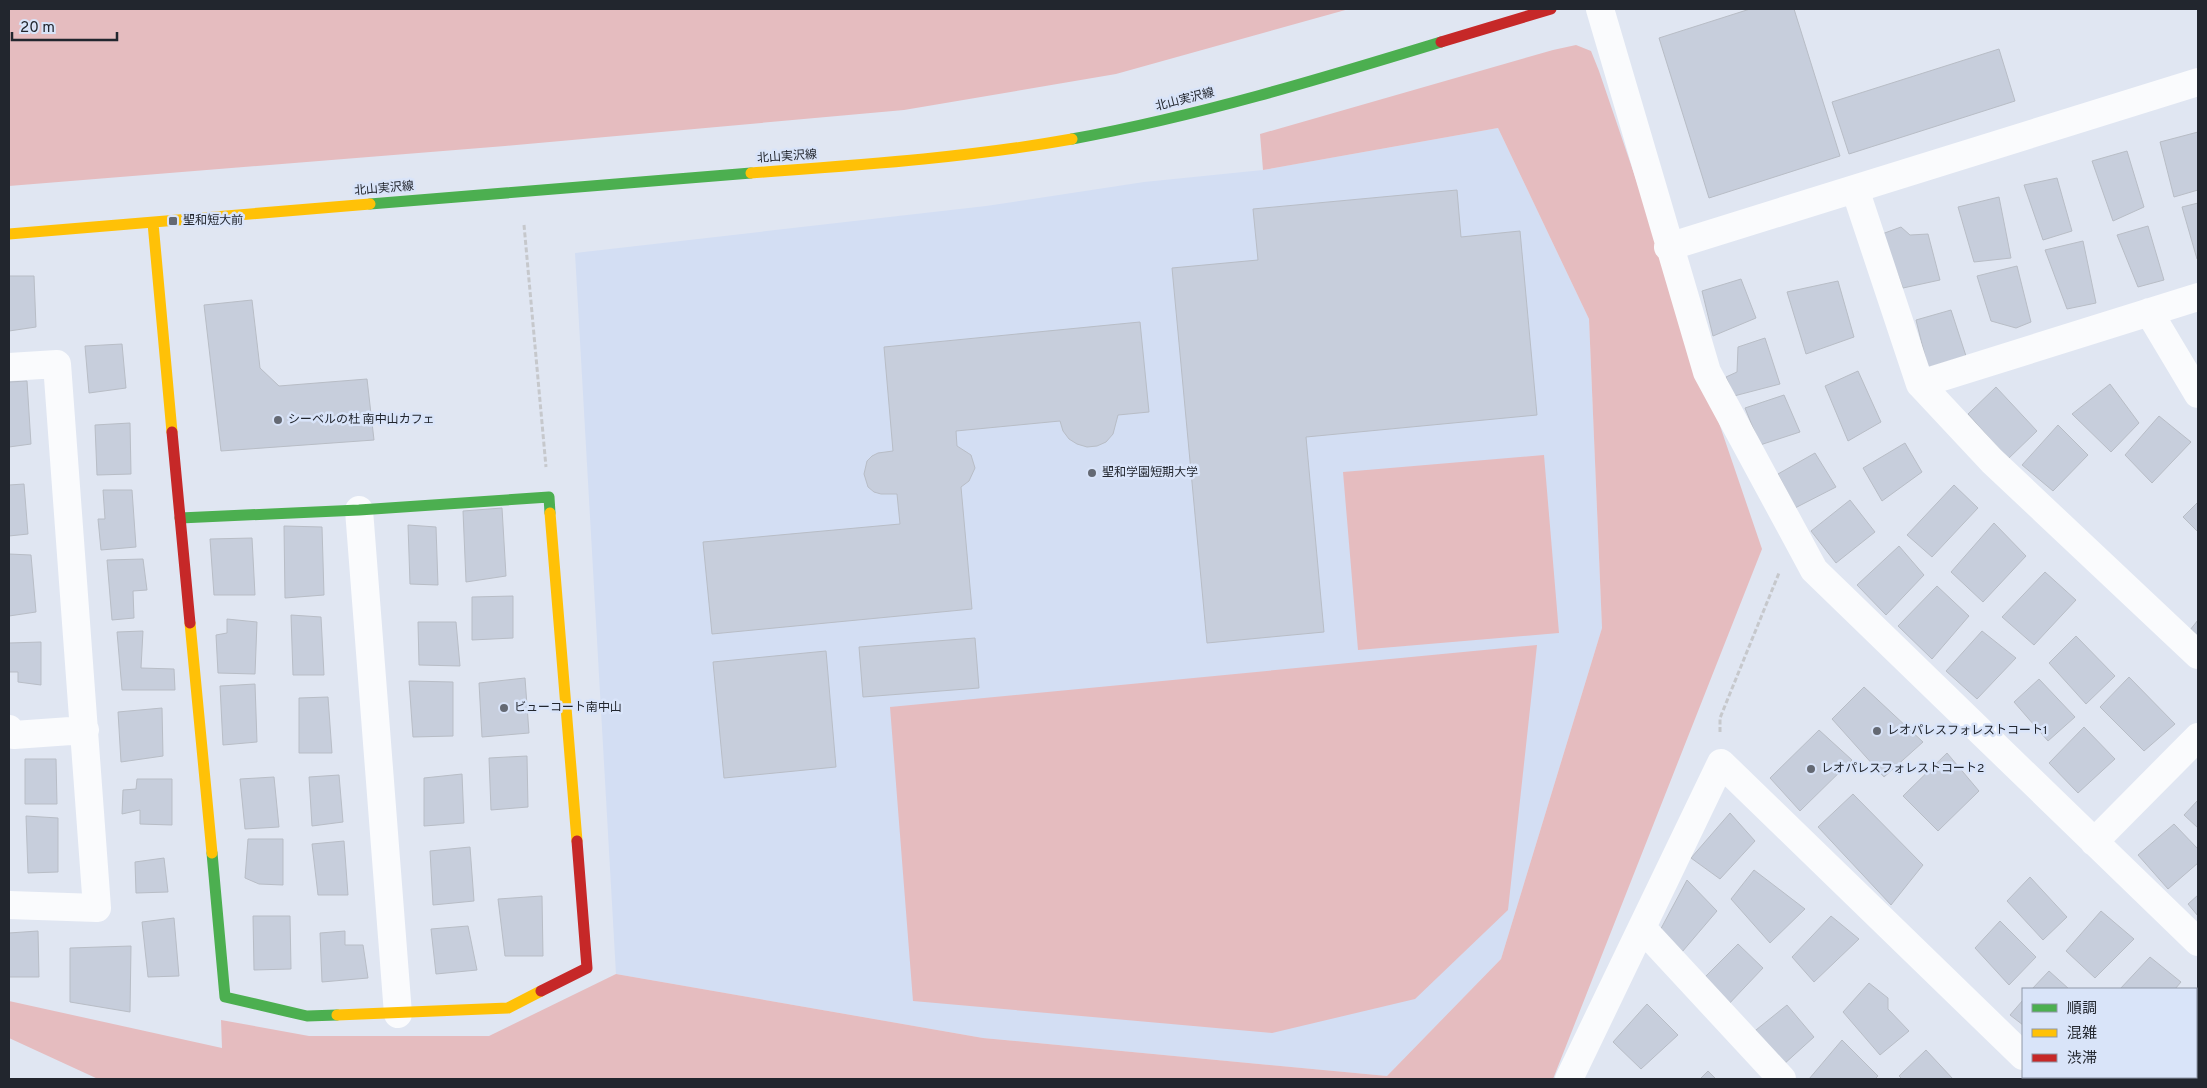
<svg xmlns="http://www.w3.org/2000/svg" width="2207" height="1088" viewBox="0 0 2207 1088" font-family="Overpass,'Noto Sans JP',sans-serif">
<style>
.built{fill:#d3def3}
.green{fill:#e5bcbf}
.building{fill:#c7cedc;stroke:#b8bdc6}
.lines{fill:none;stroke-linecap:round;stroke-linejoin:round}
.path{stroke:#c6c8cc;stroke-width:3;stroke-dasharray:5 2.5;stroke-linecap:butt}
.street{stroke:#fafbfd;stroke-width:28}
.fast{stroke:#4caf50;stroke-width:11}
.slow{stroke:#ffc107;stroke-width:11}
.jam{stroke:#c62828;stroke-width:11}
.poi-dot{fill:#646973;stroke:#d9e4f9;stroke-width:2}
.labels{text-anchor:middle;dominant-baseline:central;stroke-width:5;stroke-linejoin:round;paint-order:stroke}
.street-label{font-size:12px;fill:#22262e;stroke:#d9e4f9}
.poi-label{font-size:12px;fill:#22262e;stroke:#d9e4f9;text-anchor:start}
</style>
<rect width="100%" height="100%" fill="#e0e6f2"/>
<path class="built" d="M1498,128L1589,319L1602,628L1501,959L1387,1076L983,1038L616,974L575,253L986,206L1144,182L1263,170Z"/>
<path class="green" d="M9,9H1349L1116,74L904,110L505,146L9,186Z
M1576,45L1591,51L1599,71L1762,549L1553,1079H98L9,1038V1001L222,1048L221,1020L309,1036H489L616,974L983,1038L1387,1076L1501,959L1602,628L1589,319L1498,128L1263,170L1260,134L1553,50Z
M1544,455L1559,633L1358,650L1343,472Z
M1537,645L1508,910L1415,999L1272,1033L913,1001L890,707Z"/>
<path class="building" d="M1750,9H1794L1840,156L1709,198L1659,38Z
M1999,49L2015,101L1849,154L1832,102Z
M2198,132V190L2174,197L2160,142Z
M2127,151L2144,207L2113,221L2092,161Z
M2057,178L2072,231L2043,240L2024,185Z
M1457,190L1461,237L1520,231L1537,415L1306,437L1324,632L1207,643L1172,268L1258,260L1253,209Z
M1999,197L2011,258L1974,262L1958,207Z
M2198,203V259H2197L2182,207Z
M2148,226L2164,280L2138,287L2117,235Z
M1901,227L1910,235L1928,234L1940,280L1903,288L1882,234Z
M2083,241L2096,303L2067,309L2045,250Z
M2017,266L2031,322L2016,328L1991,321L1977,276Z
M9,276H34L36,327L9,331Z
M1741,279L1756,318L1713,336L1702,291Z
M1838,281L1854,337L1806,354L1787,292Z
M252,300L260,368L279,386L367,379L374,440L221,451L204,305Z
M1951,310L1966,356L1928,368L1916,320Z
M1140,322L1149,412L1118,415L1113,434L1106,442L1097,446L1087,447L1077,444L1069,439L1063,431L1060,421L956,431L957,446L971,455L975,468L969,481L961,487L972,609L712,634L703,542L900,524L897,494H881L874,492L868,487L864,474L867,461L872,456L878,453L893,451L884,347Z
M1765,338L1780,384L1734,396L1726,377L1737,372L1738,347Z
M122,344L126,388L89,393L85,346Z
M1858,371L1881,422L1848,441L1825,386Z
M27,381L31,444L9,447V382Z
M2110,384L2139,423L2111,452L2072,414Z
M1996,387L2037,431L2008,459L1968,414Z
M1784,395L1800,432L1760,445L1745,408Z
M2159,416L2191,442L2152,483L2125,455Z
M130,423L131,474L97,475L95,425Z
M2058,425L2088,455L2053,491L2022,465Z
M1905,443L1922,472L1882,501L1863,468Z
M1815,453L1836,487L1795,508L1778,474Z
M24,484L28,534L9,536V485Z
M1954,485L1978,508L1932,557L1907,535Z
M103,490H132L136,547L101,550L98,519H105Z
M1850,500L1875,532L1836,563L1811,531Z
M2198,502V532L2183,517Z
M502,508L506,576L466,582L463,511Z
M1994,523L2026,556L1983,602L1951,572Z
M408,525L436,527L438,585L410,584Z
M284,526L322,527L324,595L285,598Z
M252,538L255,595H214L210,539Z
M1899,546L1924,575L1886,615L1857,585Z
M9,554L31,555L36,612L9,616Z
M143,559L147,590L133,591L134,618L112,620L107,560Z
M2045,572L2076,600L2034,645L2002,617Z
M1937,586L1969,616L1932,659L1898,626Z
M513,596V638L472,640V597Z
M291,615L321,617L324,675H293Z
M227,619L257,622L255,674L218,673L216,635L227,633Z
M2198,620V637L2190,630Z
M418,622H456L460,666L419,665Z
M143,631L141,668L174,669L175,690H122L117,632Z
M1982,631L2016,658L1977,699L1946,671Z
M2076,636L2115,676L2086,704L2049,663Z
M975,638L979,688L863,697L859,647Z
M41,642V685L18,682V672H9V643Z
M826,651L836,767L724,778L713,662Z
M2129,677L2175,724L2144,751L2100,707Z
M525,678L529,733L482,737L479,683Z
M2039,679L2075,717L2048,741L2014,702Z
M409,681L453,682V736L413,737Z
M255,684L257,742L223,745L220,686Z
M1864,687L1923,742L1884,777L1832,719Z
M328,697L332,753H299V698Z
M162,708L163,756L121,762L118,712Z
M2084,727L2115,759L2078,793L2049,763Z
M1819,730L1852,760L1800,811L1770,778Z
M1947,753L1979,791L1938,831L1903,796Z
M527,756L528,807L491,810L489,758Z
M25,759H56L57,804H25Z
M462,774L464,823L424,826V778Z
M339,775L343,822L312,826L309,777Z
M274,777L279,827L245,829L240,779Z
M137,779H172V825L140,824V810L122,814L123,790L136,789Z
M1853,794L1923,865L1891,905L1818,827Z
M2198,800V828L2184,815Z
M1730,813L1755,841L1720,879L1691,858Z
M26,816L58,818V872L28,873Z
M2174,824L2198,849V863L2168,889L2138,855Z
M248,839H283V885L259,884L245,878Z
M344,841L348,895H318L312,844Z
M470,847L474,901L433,905L430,851Z
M164,858L168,892L136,893L135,862Z
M1754,870L1805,909L1770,943L1731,899Z
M2030,877L2067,917L2043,940L2007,901Z
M1687,880L1717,911L1682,952L1657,936Z
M2198,895V916L2188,904Z
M542,896L543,956H505L498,899Z
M2101,911L2134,939L2095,978L2066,951Z
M253,916H290L291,969L254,970Z
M1831,916L1859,939L1814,982L1792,957Z
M174,918L179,976L148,977L142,922Z
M2000,921L2036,957L2009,985L1975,948Z
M468,926L477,970L436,974L431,929Z
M38,931L39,977H9V933Z
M345,931V945H363L368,978L322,982L320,933Z
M1738,944L1763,968L1726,1007L1701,981Z
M131,946L130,1012L70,1002V948Z
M2150,957L2181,982L2175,989H2120Z
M2049,971L2069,989H2032Z
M1869,983L1888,998V1009L1909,1031L1880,1055L1843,1012Z
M2023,1000V1025L2010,1015Z
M1647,1004L1678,1035L1641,1069L1613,1042Z
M1787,1005L1814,1037L1783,1065L1751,1034Z
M1842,1040L1878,1076L1875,1079H1809Z
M1926,1050L1953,1079H1902L1899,1076Z
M2198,1054V1079H2189L2186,1077H2196V1056Z
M1708,1071L1716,1079H1700Z"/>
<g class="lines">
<path class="path" d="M524,225L546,467
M1720,732V718L1779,573"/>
<path class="street" d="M1600,9L1707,372L1814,570L2198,942
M1855,189L1920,384L1992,461L2198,655
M1668,247L2198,82
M2149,312L2198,394
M9,367L57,364L97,908L9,905
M1920,384L2198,297
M359,510L398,1014
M9,729L14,735L85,730
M2094,842L2198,737
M1643,929L1782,1079
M2196,1025L2198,1023
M2045,1077L2048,1079
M1569,1079L1721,763L2023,1056
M2140,1079L2142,1077"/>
<path class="fast" d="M1072,139C1198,116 1320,79 1441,42
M370,204L751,173
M180,518L359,510L549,497L550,513
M212,853L225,997L307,1016L337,1015"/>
<path class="slow" d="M751,173C859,165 966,158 1072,139
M153,223L172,432
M9,234L370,204
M550,513L577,841
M190,623L212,853
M337,1015L508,1008L541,991"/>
<path class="jam" d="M1441,42L1551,9
M172,432L190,623
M541,991L587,968L577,841"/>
</g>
<g class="poi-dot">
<rect x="168" y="216" width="10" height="10" rx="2.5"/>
<circle cx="278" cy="420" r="5"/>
<circle cx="1092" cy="473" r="5"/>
<circle cx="504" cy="708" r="5"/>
<circle cx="1877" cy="731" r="5"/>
<circle cx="1811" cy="769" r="5"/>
</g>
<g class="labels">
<g class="street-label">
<text transform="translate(1185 100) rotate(-14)">北山実沢線</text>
<text transform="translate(787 157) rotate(-4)">北山実沢線</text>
<text transform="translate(384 189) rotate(-5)">北山実沢線</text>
</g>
<g class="poi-label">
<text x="183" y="221">聖和短大前</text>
<text x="288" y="420">シーベルの杜 南中山カフェ</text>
<text x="1102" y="473">聖和学園短期大学</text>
<text x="514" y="708">ビューコート南中山</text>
<text x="1887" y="731">レオパレスフォレストコート1</text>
<text x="1821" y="769">レオパレスフォレストコート2</text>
</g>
</g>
<rect width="2207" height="1088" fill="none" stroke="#22262e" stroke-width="20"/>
<rect x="2022" y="988" width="175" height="90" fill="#d9e4f9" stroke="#9098a8"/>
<rect x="2032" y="1004" width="25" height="8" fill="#4caf50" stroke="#9098a8"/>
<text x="2067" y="1013" font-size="15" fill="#22262e">順調</text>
<rect x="2032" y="1029" width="25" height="8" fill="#ffc107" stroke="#9098a8"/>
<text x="2067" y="1038" font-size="15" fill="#22262e">混雑</text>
<rect x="2032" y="1054" width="25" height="8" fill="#c62828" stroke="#9098a8"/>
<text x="2067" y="1063" font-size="15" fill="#22262e">渋滞</text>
<path d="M12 32v8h105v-8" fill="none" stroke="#22262e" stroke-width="2.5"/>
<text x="20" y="32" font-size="15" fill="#22262e" stroke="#d9e4f9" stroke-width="4" paint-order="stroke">20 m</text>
</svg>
